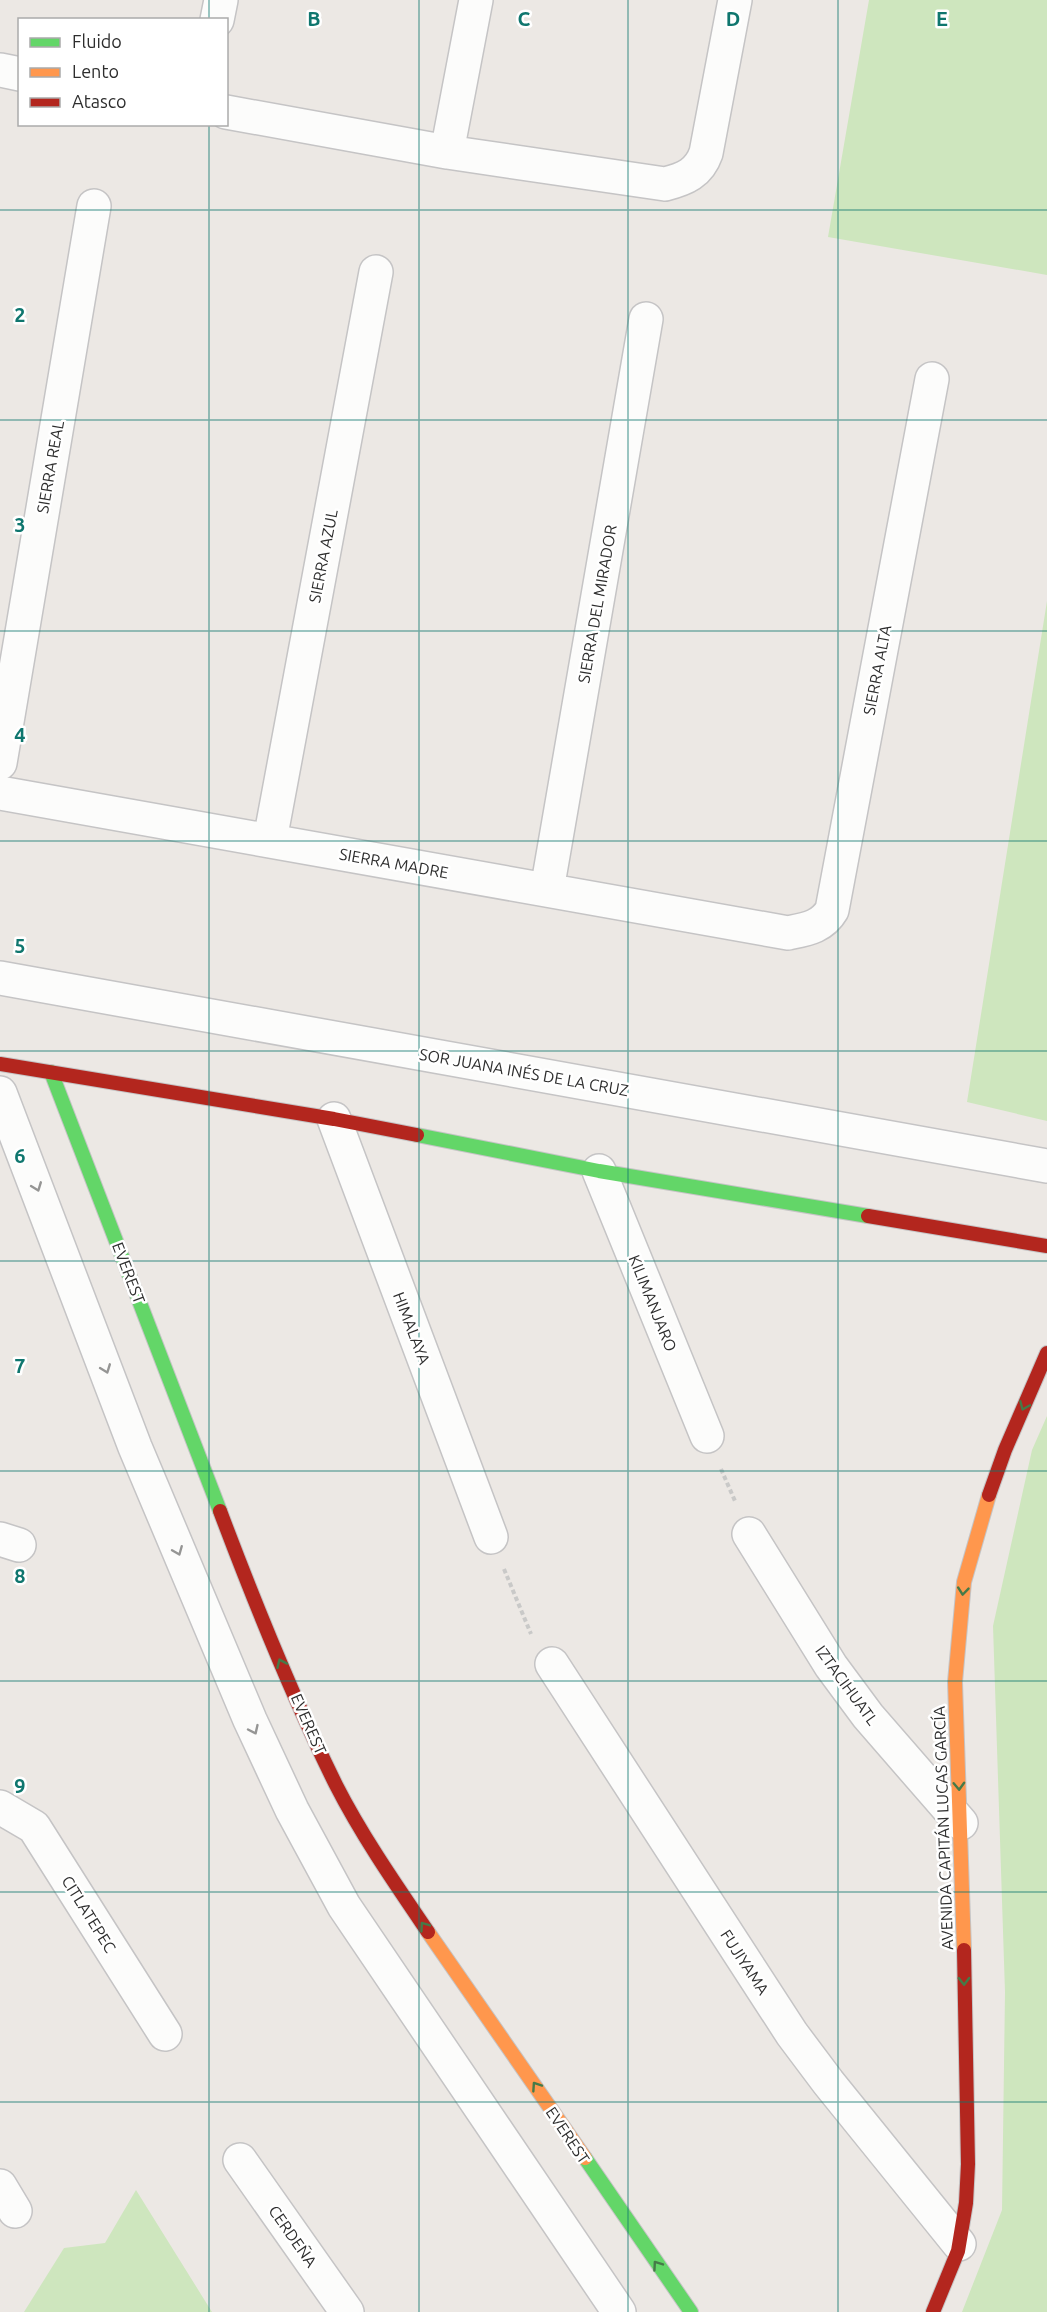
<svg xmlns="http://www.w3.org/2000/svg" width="1047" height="2312" viewBox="0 0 1047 2312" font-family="Ubuntu,sans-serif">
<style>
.green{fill:#cee6be}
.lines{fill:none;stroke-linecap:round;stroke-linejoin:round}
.street-casing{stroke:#c5c4c5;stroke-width:36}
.fast-casing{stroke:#c5c4c5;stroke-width:16}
.slow-casing{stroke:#c5c4c5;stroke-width:16}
.jam-casing{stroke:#c5c4c5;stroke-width:16}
.path{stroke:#c9c9c8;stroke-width:4;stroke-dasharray:4.5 3;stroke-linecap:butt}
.street{stroke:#fcfcfb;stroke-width:33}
.fast{stroke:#63d668;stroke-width:14}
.slow{stroke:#ff974d;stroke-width:14}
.jam{stroke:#b3261e;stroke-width:14}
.oneway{stroke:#959594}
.oneway2{stroke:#467a48}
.grid{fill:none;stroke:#0f766e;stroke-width:1.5;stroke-opacity:0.55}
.labels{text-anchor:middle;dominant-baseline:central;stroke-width:5;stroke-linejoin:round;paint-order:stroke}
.street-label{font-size:16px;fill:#2e2e2e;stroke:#fff}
.grid-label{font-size:20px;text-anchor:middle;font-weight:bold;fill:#0f766e;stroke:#fff;stroke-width:5;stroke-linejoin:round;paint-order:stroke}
</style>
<rect width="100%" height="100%" fill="#ece8e4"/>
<path class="green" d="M869,0H1047V275L828,237Z
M1047,601V1121L967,1102Z
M1047,1416V2312H962L1002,2210L1005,1992L993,1626L1032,1450Z
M136,2190L212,2312H24L64,2248L105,2243Z"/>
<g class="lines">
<g class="street-casing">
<path id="street" d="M217,20L221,0
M0,70L20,74
M226,112L447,152L665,184C685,179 699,173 706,153L735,0
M447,152L476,0
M0,763L94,206
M0,793L788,933C807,929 822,927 832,910L932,379
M270,840L376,272
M547,890L646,319
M0,978L1047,1166
M0,1093L135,1447L250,1720L292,1810L344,1906L619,2312
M334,1119L491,1537
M599,1171L707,1436
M749,1534L831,1666L868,1716L961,1823
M0,1539L19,1545
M552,1664L792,2034L828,2082L959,2244
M0,1807L34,1827L165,2034
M240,2160L347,2312
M0,2186L15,2211"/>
</g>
<g class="fast-casing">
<path id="fast" d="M51,1072L220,1511
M417,1135L599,1171L868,1216
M585,2158L691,2312"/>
</g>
<g class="slow-casing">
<path id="slow" d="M428,1932L585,2158
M964,1950L955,1682L964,1582L989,1495"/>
</g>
<g class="jam-casing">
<path id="jam" d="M0,1064L334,1119L417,1135
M868,1216L1047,1246
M989,1495L1005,1450L1047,1353
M220,1511C255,1604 292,1696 336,1785C362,1836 396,1885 428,1932
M933,2312L958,2251L966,2203L968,2164L964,1950"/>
</g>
<path class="path" d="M721,1469L735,1501
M504,1569L531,1634"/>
<use href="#street" class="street"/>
<use href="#fast" class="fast"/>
<use href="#slow" class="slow"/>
<use href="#jam" class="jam"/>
</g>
<defs><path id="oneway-chevron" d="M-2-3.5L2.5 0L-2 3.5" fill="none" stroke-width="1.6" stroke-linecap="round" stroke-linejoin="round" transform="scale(1.5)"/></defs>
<g class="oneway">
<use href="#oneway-chevron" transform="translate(37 1187) rotate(69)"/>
<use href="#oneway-chevron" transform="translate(106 1369) rotate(69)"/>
<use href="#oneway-chevron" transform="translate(178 1551) rotate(68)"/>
<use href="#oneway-chevron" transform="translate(254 1730) rotate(65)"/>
</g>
<g class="oneway2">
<use href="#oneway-chevron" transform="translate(1024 1406) rotate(113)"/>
<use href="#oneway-chevron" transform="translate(963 1591) rotate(96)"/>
<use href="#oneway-chevron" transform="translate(281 1663) rotate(-114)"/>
<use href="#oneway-chevron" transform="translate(959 1786) rotate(88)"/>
<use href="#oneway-chevron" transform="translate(424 1926) rotate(-125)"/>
<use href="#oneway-chevron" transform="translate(964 1981) rotate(89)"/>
<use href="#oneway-chevron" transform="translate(536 2086) rotate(-124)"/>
<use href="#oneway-chevron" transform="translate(657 2265) rotate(-125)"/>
</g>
<path class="grid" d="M209,0V20M419,0V2312M628,0V2312M838,0V2312M209,124V2312M0,210H1047M0,420H1047M0,631H1047M0,841H1047M0,1051H1047M0,1261H1047M0,1471H1047M0,1681H1047M0,1892H1047M0,2102H1047"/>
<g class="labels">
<g class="street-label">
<text transform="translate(50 467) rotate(-80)">SIERRA REAL</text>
<text transform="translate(323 556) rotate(-79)">SIERRA AZUL</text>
<text transform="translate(597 604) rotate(-80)">SIERRA DEL MIRADOR</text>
<text transform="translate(877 670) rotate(-79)">SIERRA ALTA</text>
<text transform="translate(394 863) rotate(10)">SIERRA MADRE</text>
<text transform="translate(524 1072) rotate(10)">SOR JUANA INÉS DE LA CRUZ</text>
<text transform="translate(129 1273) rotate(69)">EVEREST</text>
<text transform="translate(653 1303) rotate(68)">KILIMANJARO</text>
<text transform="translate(412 1328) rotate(69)">HIMALAYA</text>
<text transform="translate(847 1685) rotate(54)">IZTACIHUATL</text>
<text transform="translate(309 1724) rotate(66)">EVEREST</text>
<text transform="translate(943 1828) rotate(-92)">AVENIDA CAPITÁN LUCAS GARCÍA</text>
<text transform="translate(89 1914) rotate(58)">CITLATEPEC</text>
<text transform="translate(745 1962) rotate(57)">FUJIYAMA</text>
<text transform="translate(568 2135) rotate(56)">EVEREST</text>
<text transform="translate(293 2236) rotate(55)">CERDEÑA</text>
</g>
</g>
<g class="grid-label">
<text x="314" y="26">B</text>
<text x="524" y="26">C</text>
<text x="733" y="26">D</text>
<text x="942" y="26">E</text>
<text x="20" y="322">2</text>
<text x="20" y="532">3</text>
<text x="20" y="742">4</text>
<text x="20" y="953">5</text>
<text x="20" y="1163">6</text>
<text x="20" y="1373">7</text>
<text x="20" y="1583">8</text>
<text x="20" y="1793">9</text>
</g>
<rect x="18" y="18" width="210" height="108" fill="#ffffff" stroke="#ababab" stroke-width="1.5"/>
<rect x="30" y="38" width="30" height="9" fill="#63d668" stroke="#ababab" stroke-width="1.5"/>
<text x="72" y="48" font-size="18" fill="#2e2e2e">Fluido</text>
<rect x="30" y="68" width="30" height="9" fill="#ff974d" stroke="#ababab" stroke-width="1.5"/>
<text x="72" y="78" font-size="18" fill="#2e2e2e">Lento</text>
<rect x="30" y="98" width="30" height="9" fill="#b3261e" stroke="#ababab" stroke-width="1.5"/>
<text x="72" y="108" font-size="18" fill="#2e2e2e">Atasco</text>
</svg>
